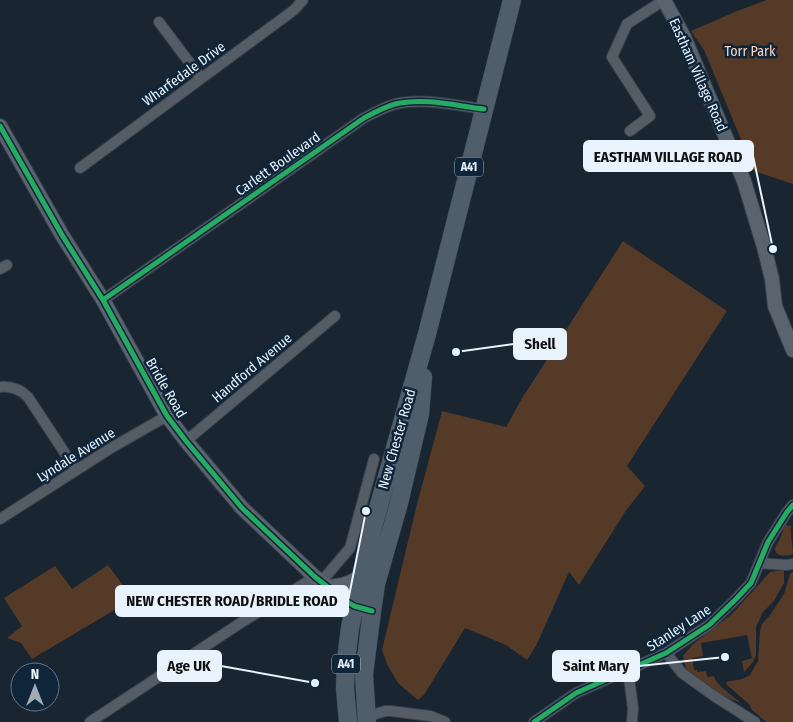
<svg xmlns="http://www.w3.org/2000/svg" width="793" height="722" viewBox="0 0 793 722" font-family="'Fira Sans Condensed',sans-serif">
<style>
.green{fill:#543a27}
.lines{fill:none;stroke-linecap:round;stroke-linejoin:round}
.street-casing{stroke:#38404a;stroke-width:12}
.secondary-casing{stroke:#38404a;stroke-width:16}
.highway-casing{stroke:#38404a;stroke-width:19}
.street{stroke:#545c66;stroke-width:10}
.secondary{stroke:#5a646e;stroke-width:14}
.highway{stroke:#505d6a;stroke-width:18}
.cycleway-casing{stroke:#0f253a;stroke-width:8}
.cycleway{stroke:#26ab63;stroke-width:5}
.labels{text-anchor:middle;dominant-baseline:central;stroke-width:5;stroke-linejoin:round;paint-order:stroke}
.shield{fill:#0f253a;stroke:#a7b5c3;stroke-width:1}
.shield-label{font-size:12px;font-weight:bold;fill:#e8f3fe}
.park-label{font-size:14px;fill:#fcd6bc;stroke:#0f253a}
.street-label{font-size:14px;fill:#e8f3fe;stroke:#0f253a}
.leader{fill:none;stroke:#e8f3fe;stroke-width:2}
.callout-dot{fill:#e8f3fe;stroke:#0f253a;stroke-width:2}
.callout{fill:#e8f3fe;stroke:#e8f3fe;stroke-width:2}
.callout-label{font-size:15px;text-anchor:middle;font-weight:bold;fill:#111}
</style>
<rect width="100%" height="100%" fill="#192530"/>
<path class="green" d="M767,0H793V184L754,171L704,50L691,31L737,11Z
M623,241L727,311L627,466L645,486L625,512L579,585L569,572L536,646L527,660L506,645L465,628L424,695L418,700L398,683L387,664L382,650L416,508L442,411L506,427L521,400Z
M784,525L791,526C790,536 793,544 793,554C788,556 776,558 775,549C775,546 777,544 779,541C781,536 783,531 784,525Z
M108,565L133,599L32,659L21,643L7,638L22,626L4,598L55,566L72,589Z
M784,570V583L774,601L763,612L756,627V655L753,662L744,672L742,661L752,658L747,635L701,643L703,656L692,658L694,670H697V672L706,671L707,677L714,676C716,685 733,696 741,703L717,693L690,674L686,668L683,656L692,645L732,614L770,572Z
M793,571V722H766L752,710L749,704L727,685L726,682L742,679L750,675L758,661L760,631L762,624L770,615L784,594L790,574Z"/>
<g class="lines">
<g class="street-casing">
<path id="street" d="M159,22L201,78
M630,131L650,116L612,57L627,24L664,0
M80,168L294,10L303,0
M0,269L7,265
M103,300L364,118C376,112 387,105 400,103C426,98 457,106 484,109
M0,387C11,386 20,389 28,397L76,470
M186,441L335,316
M0,519L111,448L167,416
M759,563L786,565L793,564
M321,582L350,548L374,459
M666,653L682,673L714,696L755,722
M628,670L633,708L632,722
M366,717L385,711H391L430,716L445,722
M90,722L242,622L315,577
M534,722L576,693L666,653L709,625L736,599L751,583L768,542L787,512L793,505"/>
</g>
<g class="secondary-casing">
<path id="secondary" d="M664,0L684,37L744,181L764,247L772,279L775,306L793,350
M0,126L62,235L103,300L167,416L186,441L242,508L315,577L343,599L354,606L364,609
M327,587C340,586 350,584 361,576"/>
</g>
<g class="highway-casing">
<path id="highway" d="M348,722L345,688L346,660L350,628L358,590L374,523L427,334L512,0
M367,722L364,674L372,611L376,584L399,503L420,414L423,377"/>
</g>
<use href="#street" class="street"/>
<use href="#secondary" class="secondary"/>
<use href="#highway" class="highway"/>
<g class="cycleway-casing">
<path id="cycleway" d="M0,126L62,235L103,300L167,416L186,441L242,508L315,577L343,599L354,606L372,611
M103,300L364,118C376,112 387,105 400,103C426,98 457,106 484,109
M534,722L576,693L666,653L709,625L736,599L751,583L768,542L787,512L793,505"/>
</g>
<use href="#cycleway" class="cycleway"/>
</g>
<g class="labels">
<g class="shield">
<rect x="455" y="157.5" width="28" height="19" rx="4"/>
<rect x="332" y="654.5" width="28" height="19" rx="4"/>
</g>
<g class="shield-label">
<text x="469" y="167">A41</text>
<text x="346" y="664">A41</text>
</g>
<g class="park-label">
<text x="750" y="51">Torr Park</text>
</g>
<g class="street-label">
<text transform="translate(184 74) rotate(-36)">Wharfedale Drive</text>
<text transform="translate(698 75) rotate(66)">Eastham Village Road</text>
<text transform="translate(278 164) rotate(-35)">Carlett Boulevard</text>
<text transform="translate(252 368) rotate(-40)">Handford Avenue</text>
<text transform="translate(166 388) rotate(60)">Bridle Road</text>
<text transform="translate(397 439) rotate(-74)">New Chester Road</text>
<text transform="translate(76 455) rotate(-32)">Lyndale Avenue</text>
<text transform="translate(679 628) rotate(-33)">Stanley Lane</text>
</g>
</g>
<path class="leader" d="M773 249L753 156M456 352L514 344M366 511L348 601M315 683L221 666M725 657L639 666"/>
<g class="callout-dot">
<circle cx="773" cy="249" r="5"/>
<circle cx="456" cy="352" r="5"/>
<circle cx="366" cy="511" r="5"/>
<circle cx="315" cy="683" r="5"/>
<circle cx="725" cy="657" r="5"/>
</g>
<g class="callout">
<rect x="584" y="141" width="169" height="30" rx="5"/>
<rect x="514" y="329" width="52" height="30" rx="5"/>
<rect x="116" y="586" width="232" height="30" rx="5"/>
<rect x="158" y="651" width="63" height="30" rx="5"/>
<rect x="553" y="651" width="86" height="30" rx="5"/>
</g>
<g class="callout-label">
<text x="668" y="162">EASTHAM VILLAGE ROAD</text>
<text x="540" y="349">Shell</text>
<text x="232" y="606">NEW CHESTER ROAD/BRIDLE ROAD</text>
<text x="189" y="671">Age UK</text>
<text x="596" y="671">Saint Mary</text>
</g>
<g transform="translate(35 687)"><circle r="24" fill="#0f253a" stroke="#667788"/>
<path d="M0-4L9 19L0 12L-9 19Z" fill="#a0abb6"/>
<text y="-8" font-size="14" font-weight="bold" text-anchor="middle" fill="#e8f3fe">N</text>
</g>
</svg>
